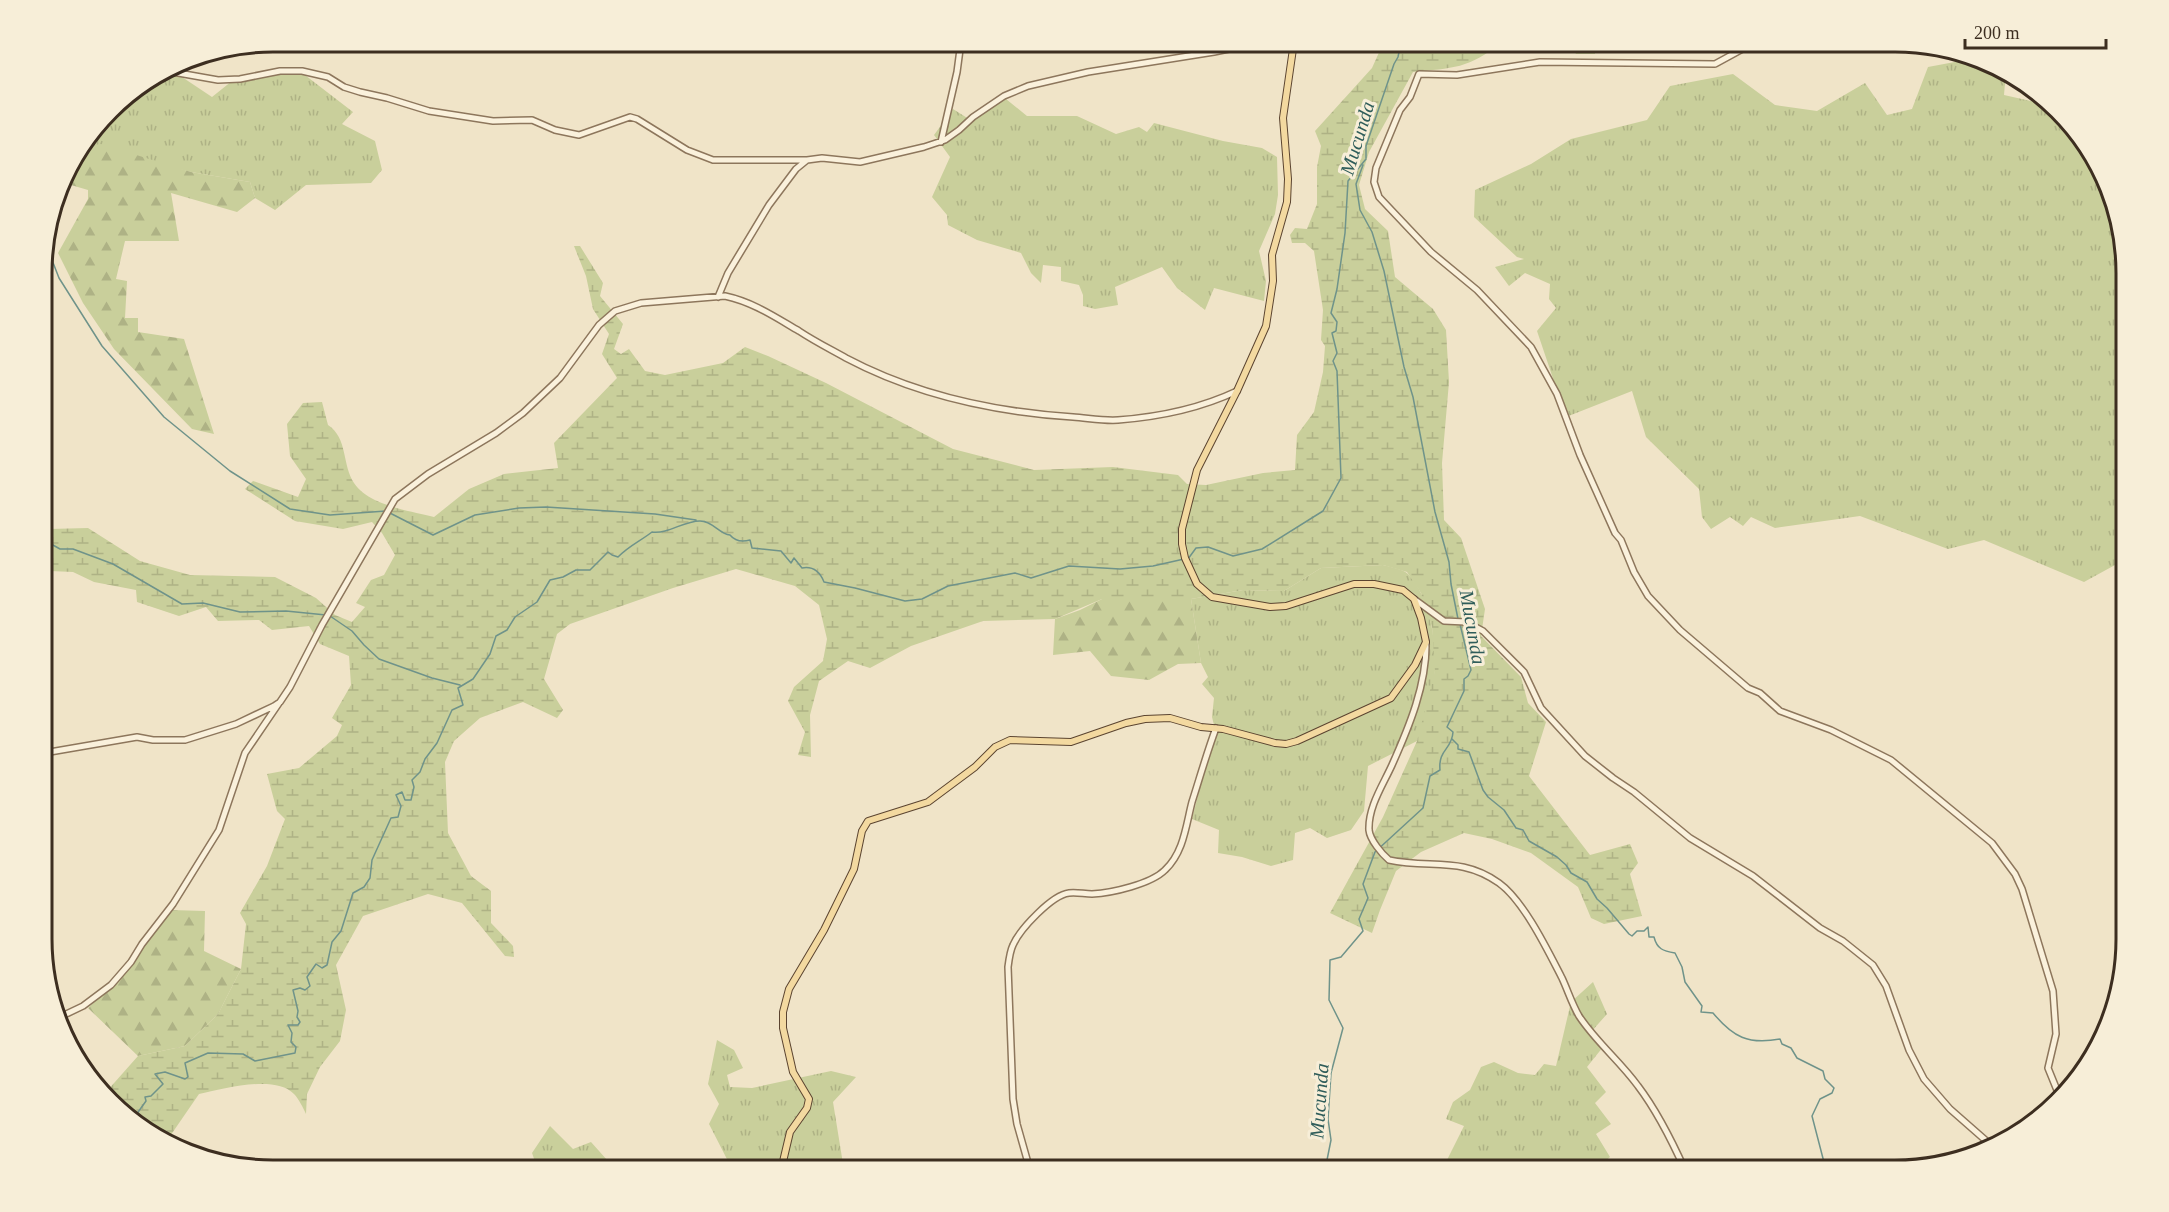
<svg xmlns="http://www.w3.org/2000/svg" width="2169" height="1212" viewBox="0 0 2169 1212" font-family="'Times New Roman',serif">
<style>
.grass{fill:url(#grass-tufts)}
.forest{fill:url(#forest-firs)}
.wetland{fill:url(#wetland-marsh)}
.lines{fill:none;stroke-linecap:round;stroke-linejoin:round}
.stream{stroke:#6f938a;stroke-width:1.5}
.minor-casing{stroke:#8d765c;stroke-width:8}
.major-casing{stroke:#5b4430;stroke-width:8}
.minor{stroke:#faf1dc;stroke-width:5}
.major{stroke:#f3d9a0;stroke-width:6}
.labels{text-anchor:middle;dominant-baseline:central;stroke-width:6;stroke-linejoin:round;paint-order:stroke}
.water-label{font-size:20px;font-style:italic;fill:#2f5d5a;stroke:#f7eed8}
.rim{fill:none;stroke:#3d2e20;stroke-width:3}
</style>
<defs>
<pattern id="grass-tufts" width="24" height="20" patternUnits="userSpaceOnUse" patternTransform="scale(1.5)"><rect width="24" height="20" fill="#c9cf9b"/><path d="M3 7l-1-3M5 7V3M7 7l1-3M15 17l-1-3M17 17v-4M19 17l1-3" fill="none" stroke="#aeb285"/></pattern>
<pattern id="forest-firs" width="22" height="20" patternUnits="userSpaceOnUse" patternTransform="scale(1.5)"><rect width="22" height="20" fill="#c9cf9b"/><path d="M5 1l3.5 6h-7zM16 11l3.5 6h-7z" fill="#aeb285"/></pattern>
<pattern id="wetland-marsh" width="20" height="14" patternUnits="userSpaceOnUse" patternTransform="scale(1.5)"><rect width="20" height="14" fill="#c9cf9b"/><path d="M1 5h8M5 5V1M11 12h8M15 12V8" fill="none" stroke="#aeb285"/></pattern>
</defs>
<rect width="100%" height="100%" fill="#f0e4c8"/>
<path class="grass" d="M1976,58L2006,71L2004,95L2035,102L2037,98L2088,145L2115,200L2126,258V559L2084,582L1984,540L1948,549L1860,516L1775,528L1751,517L1743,526L1730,517L1711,529L1702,517L1699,489L1646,437L1632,391L1566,417L1537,331L1556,308L1549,299L1550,284L1525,273L1509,286L1495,267L1524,259L1517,257L1474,217L1475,190L1531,164L1571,139L1647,120L1670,86L1733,74L1775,105L1817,111L1865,83L1887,115L1912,109L1928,67Z
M170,69L212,97L237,77L277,69L301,72L353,112L342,124L375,141L382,170L371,183L306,185L275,210L255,198L250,182L191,172L85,146L121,100Z
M1006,99L1027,116H1077L1116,134L1139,127L1147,132L1154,123L1223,141L1262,148L1277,157L1278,195L1275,214L1259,251L1266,281L1264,301L1214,288L1205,310L1177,288L1162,267L1115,287L1118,305L1095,309L1083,306V295L1079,285L1061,281V267L1043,265L1041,283L1031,273L1021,253L977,240L948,225L947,215L932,197L950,157L934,135L953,109L972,121L997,103Z
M1383,565C1390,567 1403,569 1408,574C1430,597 1436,640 1435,670C1435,694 1425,719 1417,741L1368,766L1364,811L1351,830L1327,838L1310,828L1295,833L1293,860L1271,866L1242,857L1218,853L1219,830L1192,819L1215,729L1212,717L1214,698L1202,684L1208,677L1201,663L1191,599L1243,590L1284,591L1321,568Z
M1593,982L1607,1014L1591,1032L1603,1047L1587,1067L1606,1092L1595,1103L1611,1124L1596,1134L1610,1157L1596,1170H1442L1464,1126L1446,1119L1453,1102L1470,1090L1481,1067L1494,1062L1518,1073L1535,1075L1544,1064L1556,1066L1571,1002Z
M717,1040L734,1050L743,1068L727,1075L730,1087L752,1088L831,1071L856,1077L833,1102L844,1170H730L731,1167L709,1124L719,1104L708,1084Z
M550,1126L573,1149L591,1142L616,1170H538L532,1153Z
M1396,1163L1441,1170H1394Z"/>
<path class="forest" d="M101,144L191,172L250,182L255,198L237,212L171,193L179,241H125L116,279L127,281L125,318H138V332L184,339L214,434L192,429L114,349L83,303L58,253L88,199V190L71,185L59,194L66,171L85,146Z
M1139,597L1191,599L1201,663L1178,664L1149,680L1111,676L1090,651L1053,655L1055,619L1080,610L1102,599Z
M2127,841V893L2118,857Z
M171,910L205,911L204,951L241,969L218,1014L185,1046L138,1056L88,1008L131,967L146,943Z"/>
<path class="wetland" d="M1378,42H1501C1470,69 1452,68 1413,72L1369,152L1359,185L1365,209L1388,231L1395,277L1433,309L1446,330L1449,382L1442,463L1444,520L1461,538L1485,609L1481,636L1521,677L1528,703L1546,722L1529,776L1590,855L1630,844L1638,863L1630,874L1642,916L1604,924L1591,918L1578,887L1531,853L1492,839L1464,833L1421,852L1396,871L1380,910L1372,933L1330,913L1383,817L1417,741L1435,671L1432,627L1421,593L1407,572L1383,565L1321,568L1284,591L1243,590L1191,599H1102L1055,619L983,621L911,646L870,668L848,661L819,681L810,715L811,757L798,755L805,732L788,701L794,687L823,661L827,639L819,605L795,586L736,569L673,588L570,624L557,634L544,679L563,710L557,718L523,702L480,718L454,741L445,762L448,833L471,876L491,891V923L513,946L514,957L505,956L462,903L428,894L363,916L336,965L346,1010L340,1041L320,1067L307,1094L306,1114C303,1108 299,1099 294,1094C275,1074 224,1089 199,1094L166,1142L158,1139L107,1091L138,1056L185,1046L218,1014L241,969L246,924L240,913L267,866L285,819L277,811L267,774L299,768L337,736L342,725L332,718L351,685L349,656L320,644L309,626L272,630L259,620L218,621L206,607L179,616L137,602L136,590L94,582L73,572L50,571C41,557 44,544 49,529L88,528L140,561L190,575L275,577L316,598L335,615L352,622L365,607L356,603L371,580L384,575L395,555L382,533L372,522L343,529L295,521L245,489L253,481L298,497L306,479L290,456L287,424L303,403L322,402L328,425C348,438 342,465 354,483C368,505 410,511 434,517L469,489L504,474L558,468L554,443L617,378L602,354L609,334L593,309L586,276L574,246H580L603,283L600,296L623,324L614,349L621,354L629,349L645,371L665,375L723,363L745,347L768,356L826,383L953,449L1034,470L1113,467L1178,475L1187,484L1206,485L1263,473L1295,470L1297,435L1314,412L1323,372L1325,346L1321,340L1323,310L1314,251L1305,243H1292L1290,235L1295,228L1307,229L1317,204V167L1321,146L1315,131L1372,68L1381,48Z
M1570,42H1597L1595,43V54H1576Z"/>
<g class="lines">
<path class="stream" d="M1366,158V146L1394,64L1398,57L1401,42
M1363,165L1356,184L1360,210L1372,232L1384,271L1404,367L1413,397L1435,512L1449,562L1451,584L1458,619
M45,242L59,278L102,346L164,417L230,471L290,509L330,515L386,511L433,535L475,515L519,508L546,507L655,514L696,520
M44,540L60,549H73L113,564L182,604L203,603L240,612L286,611L326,615
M1188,559L1196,548L1208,547L1233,556L1262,549L1323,511L1341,478L1337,371L1333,361L1337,353L1332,333L1336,331L1337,322L1331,313L1337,289L1345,233L1348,181L1366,159
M330,616L352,631L364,645L379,659L432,678L460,685
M1452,739L1458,745V749L1469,752L1483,790L1488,797L1504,810L1516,828L1523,830L1529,841L1557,857L1566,865L1571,873L1587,882L1597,899L1607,908L1629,934L1632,936L1637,931H1644L1648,927L1649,937H1654C1657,949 1663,951 1675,953L1682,967L1685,982L1702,1006L1701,1012L1713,1013C1733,1037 1748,1045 1780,1039L1782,1044L1791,1048L1797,1058L1823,1071L1825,1079L1834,1088L1832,1093L1820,1099L1812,1116L1826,1170
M141,1123L143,1121L136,1115L146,1101L145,1097L151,1096L163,1084L155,1074L165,1072L185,1079L188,1077L185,1063L208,1053L243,1054L255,1061L295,1053L296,1047L291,1042L292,1033L288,1025H298L300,1022L297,1017L298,1011L293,990L300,988L305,990L310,986L307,977L316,964L322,968L327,965L332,942L341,931L353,893L364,887L370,878L372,860L391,818L398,817L401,806L396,795L402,792L405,800H411L414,787L412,780L420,772L425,759L437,743L452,710L463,705L458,688L473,679L490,654L496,636L507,630L515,617L537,602L550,580L563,577L576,570H590L608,552L612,555L618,557C630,545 639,542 652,532C669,534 683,521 700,521C713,521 719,534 730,535C735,541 743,542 750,540L752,548L781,551L791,563L794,558L802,568C813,566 820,572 824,582L855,588L905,601L922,599L948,586L1015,573L1031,578L1069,566L1120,569L1153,566L1184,559
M1325,1170L1331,1140L1328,1119L1331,1073L1343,1028L1329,1000L1330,960L1341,957L1363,931L1359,919L1368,898L1363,884L1375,852L1423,808L1430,776L1440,770C1438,749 1452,750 1453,732L1447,727L1464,691V679L1468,676L1471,670L1460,624"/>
<g class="minor-casing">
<path id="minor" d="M1773,42L1748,46L1715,64L1540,62L1457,75L1419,74L1410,97L1400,110L1376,168L1374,182L1379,197L1431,252L1477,290L1531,347L1557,394L1580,455L1615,533L1621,540L1634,572L1648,596L1680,630L1748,688L1760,693L1780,711L1831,730L1891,760L1992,843L2015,874L2022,889L2053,991L2056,1034L2048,1068L2061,1100
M167,71L218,80L240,79L280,71H302L328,77L344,87L360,92L387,98L429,111L493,121L532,120L555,130L579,135L630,117L637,119L687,150L713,160H807
M941,142L957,72L961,42
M718,297L728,273L769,205L796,169L807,160L822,158L860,162L924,147L945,140L959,130L973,117L1004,96L1028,86L1088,72L1214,52L1263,42
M1414,599L1444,621L1466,622L1483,631L1524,672L1541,708L1585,756L1613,778L1634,792L1690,838L1753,876L1820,928L1843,941L1873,965L1886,986L1909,1050L1924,1079L1950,1109L1991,1145
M1426,642C1427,684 1409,727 1392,765C1383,785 1368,807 1369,830C1370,840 1382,854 1389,860C1431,869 1461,856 1499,883C1524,901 1548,951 1562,978C1568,991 1572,1004 1579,1016C1596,1042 1620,1061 1638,1086C1657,1111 1672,1141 1685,1170
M44,753L137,737L153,740H185L236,724L274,706L280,702L290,687L322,625L395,499L428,474L496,433L523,413L560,378L599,325L615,311L641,303L725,296C753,302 775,317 799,331C814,341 830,349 846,358C916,395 995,412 1073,417C1088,418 1103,421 1118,420C1158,417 1201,408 1237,391
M62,1016L83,1006L111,985L131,962L142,944L173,904L219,830L245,753L279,703
M1030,1170L1017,1124L1013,1099L1008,967C1009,959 1010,951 1013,945C1020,929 1052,895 1069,893C1077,892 1084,894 1092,894C1112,893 1151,884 1165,870C1184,852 1186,825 1192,802C1200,777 1207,752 1216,728"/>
</g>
<g class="major-casing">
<path id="major" d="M781,1170L790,1132L807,1108L809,1099L793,1072L783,1028V1012L789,989L824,930L854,869L862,831L868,821L928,802L975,767L995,747L1010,740L1071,742L1126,723L1145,719L1170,718L1201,727L1223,729L1275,743L1286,744L1297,741L1391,698L1415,665L1426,642L1421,618L1414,599L1403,590L1374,584H1354L1286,606L1270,607L1212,597L1197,584L1185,558L1182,544V529L1197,470L1237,391L1266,326L1273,281L1272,255L1287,202L1288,179L1283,118L1294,42"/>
</g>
<use href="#minor" class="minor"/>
<use href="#major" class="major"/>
</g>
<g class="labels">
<g class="water-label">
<text transform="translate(1357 138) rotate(-73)">Mucunda</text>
<text transform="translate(1473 627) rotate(80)">Mucunda</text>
<text transform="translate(1319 1101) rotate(-86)">Mucunda</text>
</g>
</g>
<path d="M0 0H2169V1212H0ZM273 52H1895A221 221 0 0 1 2116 273V939A221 221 0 0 1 1895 1160H273A221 221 0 0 1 52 939V273A221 221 0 0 1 273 52Z" fill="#f7eed8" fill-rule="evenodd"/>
<path class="rim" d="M273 52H1895A221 221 0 0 1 2116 273V939A221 221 0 0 1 1895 1160H273A221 221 0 0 1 52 939V273A221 221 0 0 1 273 52Z"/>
<path d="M1965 39v9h141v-9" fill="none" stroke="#3d2e20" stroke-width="3"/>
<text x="1974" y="39" font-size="18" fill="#3d2e20" stroke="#f7eed8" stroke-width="4.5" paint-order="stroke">200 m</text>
</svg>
